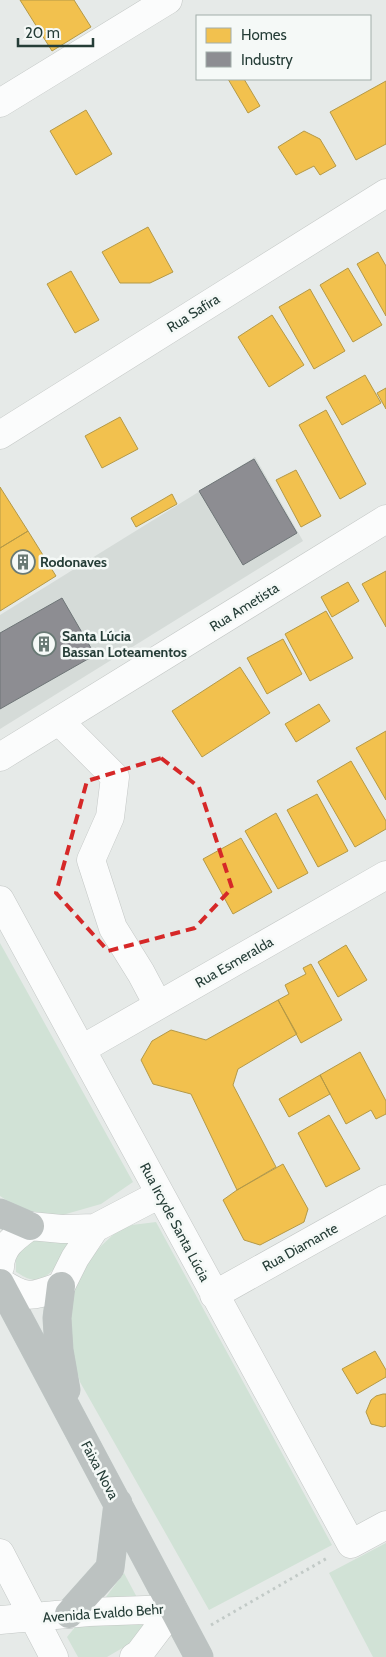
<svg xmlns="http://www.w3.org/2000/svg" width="386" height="1657" viewBox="0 0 386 1657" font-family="Cabin,sans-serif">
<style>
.built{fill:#d5dbd8}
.green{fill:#d1e2d6}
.homes{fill:#f2c14e;stroke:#b49947}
.industry{fill:#8d8d92;stroke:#6e7577}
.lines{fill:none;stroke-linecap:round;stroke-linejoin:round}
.minor-casing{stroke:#c3c7c5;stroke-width:29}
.highway-casing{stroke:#bec6c4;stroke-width:29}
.path{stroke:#c2cac7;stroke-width:3;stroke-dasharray:2.5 4;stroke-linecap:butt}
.minor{stroke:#fbfcfc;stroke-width:28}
.highway{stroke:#bcc2c1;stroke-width:28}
.marked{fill:none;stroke:#d62828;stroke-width:4;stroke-dasharray:10 6;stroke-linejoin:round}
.labels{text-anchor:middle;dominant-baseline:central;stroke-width:5;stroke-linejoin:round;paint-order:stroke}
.street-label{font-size:14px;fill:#253d37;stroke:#f5f9f7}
.poi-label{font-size:14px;font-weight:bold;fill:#253d37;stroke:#f5f9f7;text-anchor:start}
</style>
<rect width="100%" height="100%" fill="#e6eae8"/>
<path class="built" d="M255,457L303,541L0,729V615Z"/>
<path class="green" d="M0,943L133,1182L101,1204L59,1216L20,1209L0,1196Z
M156,1222L332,1545L209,1610L80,1382L69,1344V1302L80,1270L101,1246L116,1232L132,1225Z
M36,1237H76C67,1251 50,1285 30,1279C25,1278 20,1274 16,1272C15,1251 18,1247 36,1237Z
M386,1543V1657H373L329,1573Z
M124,1573L141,1605H100Z
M131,1623L145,1624L131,1643L107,1657H78L67,1637L76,1626Z"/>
<path class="homes" d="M20,0H74L91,27L52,51Z
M228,79H244L260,106L248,113Z
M386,81V144L356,160L330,112Z
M86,110L112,154L76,175L50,131Z
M304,131L320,139L336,166L320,175L314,166L296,175L278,147Z
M148,227L173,272L150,283H120L102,252Z
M378,252L386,266V316L357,264Z
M348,268L382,325L353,342L320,285Z
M71,271L99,320L75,333L47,284Z
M310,289L345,351L314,369L279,307Z
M272,315L304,365L269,387L238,337Z
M365,375L381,403L342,425L326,397Z
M386,388V409L377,393Z
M326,410L366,484L340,499L299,425Z
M120,417L138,449L102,468L85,436Z
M296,470L321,516L301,527L276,480Z
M0,487L28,531L0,548Z
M172,494L177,504L136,527L131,518Z
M28,531L56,576L0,611V548Z
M386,571V627L362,584Z
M348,582L359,601L332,617L321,597Z
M326,611L353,658L310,681L285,634Z
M283,639L302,674L267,694L247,658Z
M240,667L270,713L202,757L172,711Z
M319,704L330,721L296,742L285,724Z
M386,731V800L356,748Z
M351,761L386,821V829L355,847L317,781Z
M317,794L348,851L318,867L287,810Z
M276,813L308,873L278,889L245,831Z
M241,838L272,892L233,914L203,859Z
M346,945L367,980L338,997L318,962Z
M311,964L342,1020L301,1043L278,1000L289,994L285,985L306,974L303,968Z
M278,1000L297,1034L238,1069L233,1085L276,1167L237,1190L191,1094L153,1084L141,1060L152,1041L171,1030L206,1040Z
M360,1052L386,1101V1114L376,1119L371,1110L346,1124L320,1075Z
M320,1075L330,1094L289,1117L279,1099Z
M329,1115L360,1169L326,1187L298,1133Z
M283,1164L308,1209L304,1222L260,1245L244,1240L223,1200L237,1190Z
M375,1351L386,1370V1377L357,1394L342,1369Z
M383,1394H386V1426L383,1427L371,1424L366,1412L371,1400L376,1396Z"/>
<path class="industry" d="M254,459L297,533L243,565L199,491Z
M62,598L95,655L0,709V633Z"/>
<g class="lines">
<g class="minor-casing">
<path id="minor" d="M0,103L168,0
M0,435L386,193
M59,721L115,777L110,817L91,860L113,928L141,973L158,1005
M0,757L386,519
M0,900L351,1544L386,1525
M82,1049L386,875
M0,1267C1,1246 14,1238 30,1226L62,1229L95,1228L160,1194
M0,1282C28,1300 31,1297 61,1286L75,1258L95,1228
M214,1295L386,1199
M0,1553L54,1657
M0,1620L89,1612L173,1609
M134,1657L139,1654L173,1609"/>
</g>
<g class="highway-casing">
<path id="highway" d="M0,1213L30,1226
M0,1283L199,1657
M61,1286L57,1318L59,1350L66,1390
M69,1614L110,1568L118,1503"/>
</g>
<path class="path" d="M211,1625L329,1557"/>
<use href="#minor" class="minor"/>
<use href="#highway" class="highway"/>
</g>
<path class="marked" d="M161,758L199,787L232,888L195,928L108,951L56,893L87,781Z"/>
<defs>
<g id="building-ring" transform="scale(1.25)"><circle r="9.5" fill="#f5f9f7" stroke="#697a75" stroke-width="1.5"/><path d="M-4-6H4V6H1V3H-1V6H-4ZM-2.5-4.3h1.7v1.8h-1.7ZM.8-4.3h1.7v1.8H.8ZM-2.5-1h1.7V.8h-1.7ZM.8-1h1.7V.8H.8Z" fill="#697a75"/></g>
</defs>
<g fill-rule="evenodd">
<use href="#building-ring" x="23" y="562"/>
<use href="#building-ring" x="44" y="644"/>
</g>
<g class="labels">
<g class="street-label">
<text transform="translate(193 313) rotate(-32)">Rua Safira</text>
<text transform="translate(244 607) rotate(-32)">Rua Ametista</text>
<text transform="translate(234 962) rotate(-30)">Rua Esmeralda</text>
<text transform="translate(175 1222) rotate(62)">Rua Ircyde Santa Lúcia</text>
<text transform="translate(300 1247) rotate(-29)">Rua Diamante</text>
<text transform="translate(100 1470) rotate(62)">Faixa Nova</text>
<text transform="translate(103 1613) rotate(-4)">Avenida Evaldo Behr</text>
</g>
<g class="poi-label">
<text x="40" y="562">Rodonaves</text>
<text x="62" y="636">Santa Lúcia<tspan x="62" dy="16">Bassan Loteamentos</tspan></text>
</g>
</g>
<rect x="196" y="15" width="175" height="65" fill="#f5f9f7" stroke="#a2aeaa"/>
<rect x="206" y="28" width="25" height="15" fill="#f2c14e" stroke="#a2aeaa"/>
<text x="241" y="40" font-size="15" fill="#253d37">Homes</text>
<rect x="206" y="52" width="25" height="15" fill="#8d8d92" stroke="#a2aeaa"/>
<text x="241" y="65" font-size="15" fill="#253d37">Industry</text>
<path d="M18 38v8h75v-8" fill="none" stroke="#253d37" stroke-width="2.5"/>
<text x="25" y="38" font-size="15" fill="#253d37" stroke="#f5f9f7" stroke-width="4" paint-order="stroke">20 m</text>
</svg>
